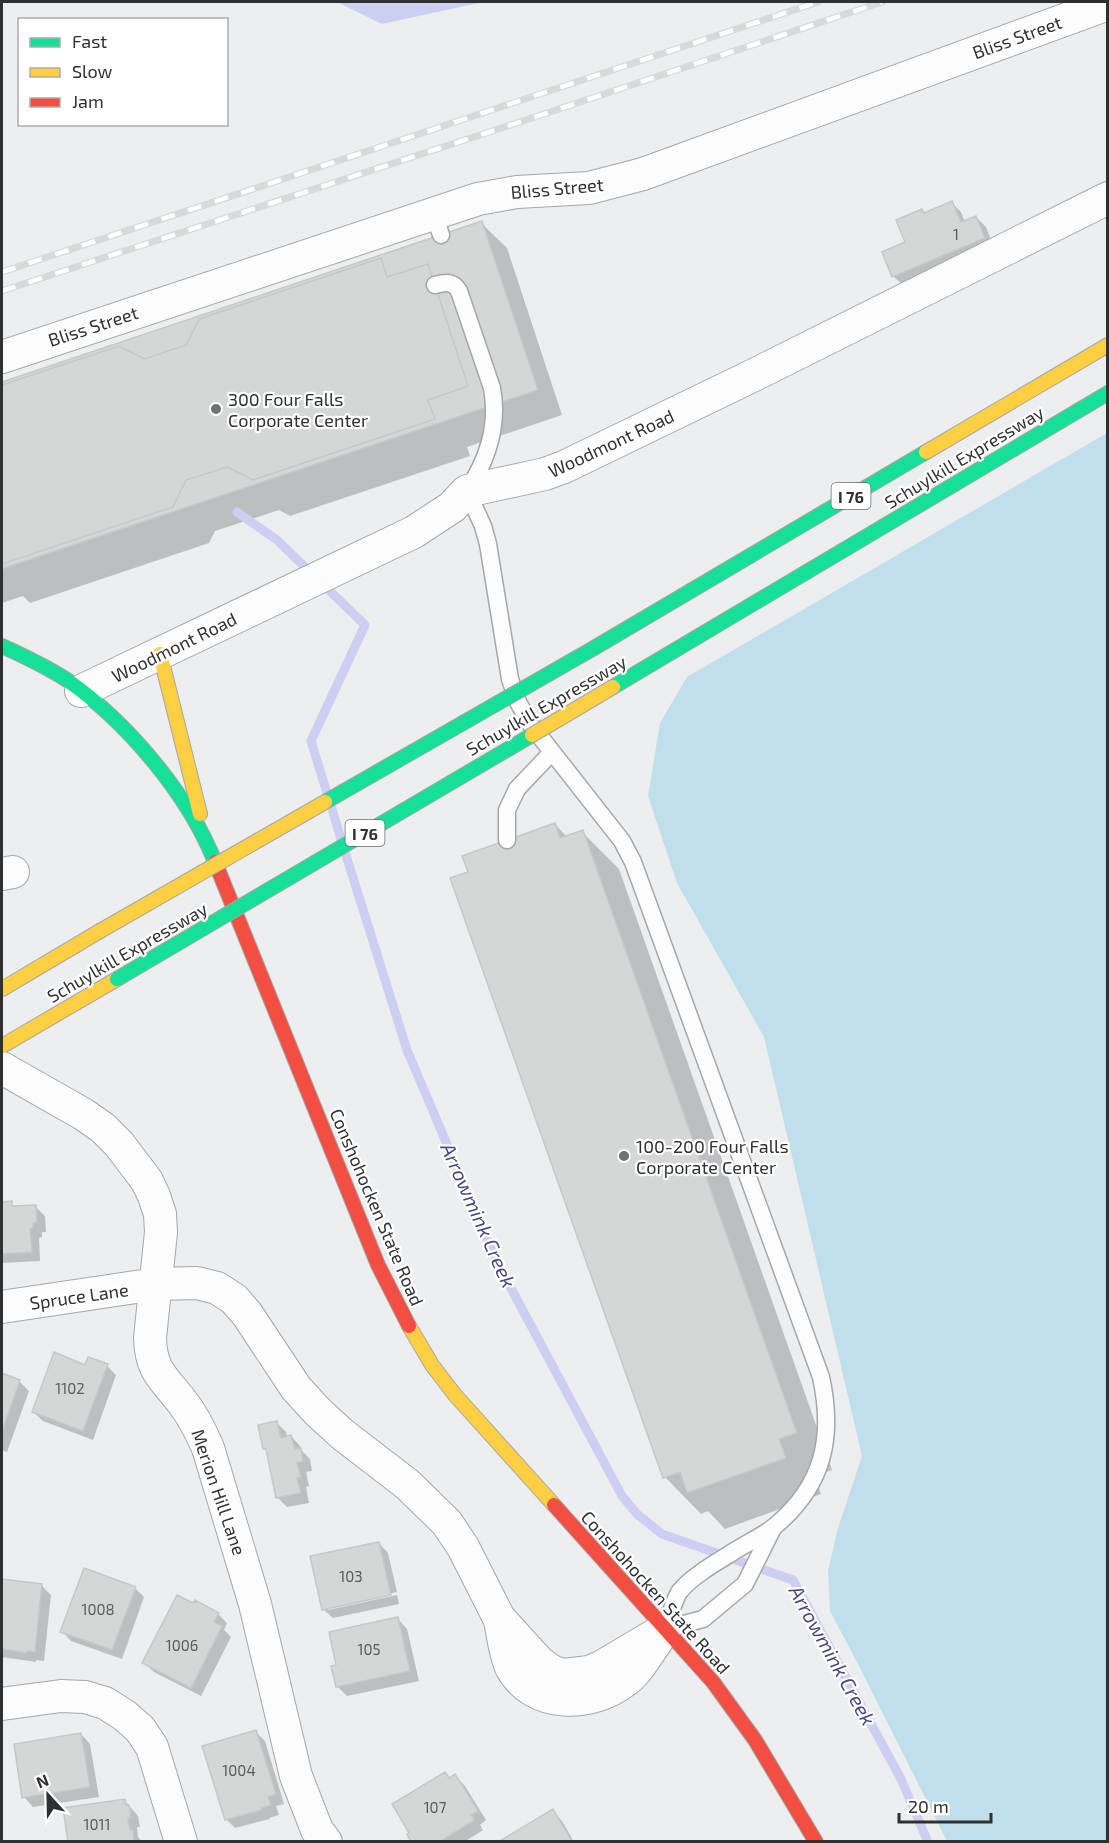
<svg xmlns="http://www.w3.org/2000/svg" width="1109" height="1843" viewBox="0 0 1109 1843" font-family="'Exo 2',sans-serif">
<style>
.green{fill:#bfdfec}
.water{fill:#cccef2}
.shadow{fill:#0003}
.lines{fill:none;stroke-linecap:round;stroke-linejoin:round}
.stream{stroke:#cccef2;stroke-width:9}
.building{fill:#d5d7d7;stroke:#c6c8c8;stroke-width:1.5}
.lane-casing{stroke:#a5a6a7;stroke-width:19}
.street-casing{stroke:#a5a6a7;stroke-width:34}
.fast-casing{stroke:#a5a6a7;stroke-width:16}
.slow-casing{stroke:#a5a6a7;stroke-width:16}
.jam-casing{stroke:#a5a6a7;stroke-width:16}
.lane{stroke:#fcfcfd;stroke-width:16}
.street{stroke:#fcfcfd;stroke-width:32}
.fast{stroke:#16e098;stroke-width:14}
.slow{stroke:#ffcf43;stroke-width:14}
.jam{stroke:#f24e42;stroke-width:14}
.rail-casing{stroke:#d8d9d9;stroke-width:7}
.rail{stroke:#fff;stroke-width:4.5;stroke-dasharray:14;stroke-linecap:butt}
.fast-bridge-casing{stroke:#a5a6a7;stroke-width:16;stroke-linecap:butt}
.slow-bridge-casing{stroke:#a5a6a7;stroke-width:16;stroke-linecap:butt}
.fast-bridge{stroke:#16e098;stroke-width:14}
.slow-bridge{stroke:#ffcf43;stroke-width:14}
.poi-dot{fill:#717274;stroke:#fff;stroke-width:2}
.labels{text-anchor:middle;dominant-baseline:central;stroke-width:4.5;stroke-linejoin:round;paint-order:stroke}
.number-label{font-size:15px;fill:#5a5c5c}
.shield{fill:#fff;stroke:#6d6e6f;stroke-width:1.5}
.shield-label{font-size:16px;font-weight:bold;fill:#2f3031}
.street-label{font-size:18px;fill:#2f3031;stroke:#fff}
.poi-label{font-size:18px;fill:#2f3031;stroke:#fff;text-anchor:start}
.water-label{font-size:20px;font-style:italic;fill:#484784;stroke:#fff}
</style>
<rect width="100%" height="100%" fill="#eceeef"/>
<path class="green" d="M1107,433V1841H947L859,1666L830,1611L828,1571L838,1528L862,1456L764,1037L677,883L648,796L660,723L687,677Z"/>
<path class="water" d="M337,2H483L382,24Z"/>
<path class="shadow" d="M952,203L961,212L965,222L976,217L986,227L994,247L903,285L893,276L922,210L926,214Z
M481,223L507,248L562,415L467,447L470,456L290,516L279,510L215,531L209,543L30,603L23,596L2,603V386Z
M555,824L567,837L582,832L619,869L832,1470L815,1476L821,1494L725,1529L708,1511L701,1514L665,1477L470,873Z
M2,1203H11L16,1208L35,1206L45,1216L46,1232H42V1237L39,1238L40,1261L2,1263Z
M107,1366L116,1375L93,1440L43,1421L33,1412Z
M2,1375L19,1381L29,1391L7,1452L2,1450Z
M277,1423L286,1432L287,1437L291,1436L300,1446L302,1451L310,1459L312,1471L306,1472L309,1486L306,1487L309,1503L287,1507L278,1498L268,1452L265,1449Z
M379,1543L388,1553L397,1592L328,1607V1610L397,1595L399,1604L333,1618L323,1609Z
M2,1581L41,1585L51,1595L44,1661L36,1660V1662L2,1657Z
M135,1588L144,1597L122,1659L71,1641L62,1631Z
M218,1614L227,1623L224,1630L231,1637L201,1696L154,1672L144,1663Z
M398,1619L407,1629L419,1681L347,1696L337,1686Z
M256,1732L265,1741L284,1804L276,1806L279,1815L269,1818L270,1819L235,1828L226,1819Z
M81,1734L90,1744L99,1797L33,1807L24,1797Z
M455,1776L465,1786L486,1820L480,1825L483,1830L464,1842H413L450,1779Z
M125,1801L138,1816L140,1827H137L138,1837L142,1842H70Z
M553,1811L562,1821L574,1842H501Z"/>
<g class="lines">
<path class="stream" d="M237,512L277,540L365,625L311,741L327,793
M331,806L341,839
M345,852L407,1050L497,1262L622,1496L637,1514L662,1534L793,1580L901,1779L928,1842"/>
</g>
<path class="building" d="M952,201L961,222L976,216L985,238L892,277L882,252L905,242L896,220L922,209L924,213Z
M482,221L538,390L2,569V382Z
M381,258L387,277L428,264L468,386L428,400L435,419L253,480L227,467L186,480L173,507L2,564V385L119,346L145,359L186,345L199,319Z
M555,823L560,838L583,830L797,1433L779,1439L786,1458L687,1493L680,1472L663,1478L450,878L468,872L462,856Z
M12,1201V1206L36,1205L37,1222L33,1223V1228L30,1229L32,1252L2,1254V1202Z
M54,1352L85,1365L88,1357L108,1364L83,1431L32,1412Z
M2,1373L20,1380L2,1432Z
M277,1421L281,1438L291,1435L295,1449L301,1448L303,1461L297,1463L301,1477L297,1478L301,1493L276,1498L266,1449H263L258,1425Z
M379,1542L391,1595L322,1610L310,1556Z
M84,1568L136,1587L112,1650L60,1632Z
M2,1579L42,1584L35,1652L27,1651V1653L2,1649Z
M177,1595L193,1603L195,1600L219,1613L214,1622L222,1626L191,1688L142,1663Z
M398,1617L410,1671L336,1687L331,1666L336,1665L329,1632Z
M256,1730L276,1794L268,1797L271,1805L261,1808V1810L225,1820L202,1746Z
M81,1733L90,1787L22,1798L14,1744Z
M445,1772L449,1778L455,1774L478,1811L471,1815L475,1820L439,1842H411L407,1834L409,1833L392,1804Z
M125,1799L126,1805H129L131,1818H128L130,1830H133L134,1842H68L63,1808Z
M553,1809L572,1842H498Z"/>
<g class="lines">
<g class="lane-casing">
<path id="lane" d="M434,214L441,235
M435,285C446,282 453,281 459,291L492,388C499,426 488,459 467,491L483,526L488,544L510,679L518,702L531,725L622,841L633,862L821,1377C834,1437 824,1485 775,1526C764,1535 749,1542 736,1550C719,1561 693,1575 680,1591C674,1599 669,1619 665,1629
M507,840V810L517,789L552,752
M665,1629L703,1619L745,1584L773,1528"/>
</g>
<g class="street-casing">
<path id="street" d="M2,357L478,199L517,192L589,188L643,174L1108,4
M81,691L414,532L452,507L467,491L545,474L564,467L754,375L1108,198
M2,874L13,872
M2,1068L83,1114L103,1128L119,1144L147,1181L154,1196L160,1214L161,1232L150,1338C151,1372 164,1378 183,1403C194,1417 201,1432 208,1448L255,1604L296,1776L317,1830L326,1842
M2,1307L156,1284L197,1283L217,1288L234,1299L247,1314L296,1388L318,1412L342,1434L407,1484L447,1523L463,1547L499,1618L539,1662L553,1672L564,1675L589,1672L601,1667L665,1629
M500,1621C503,1635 505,1654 511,1667C533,1709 592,1707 625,1681C637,1673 648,1653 657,1641
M2,1704L61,1696L85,1697L105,1703L124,1715L140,1729L152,1747L181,1842"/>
</g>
<g class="fast-casing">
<path id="fast" d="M2,646C24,656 46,666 67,680C127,722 188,794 215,862
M594,648L926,452
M613,687L1108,393"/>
</g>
<g class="slow-casing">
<path id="slow" d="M926,452L1108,345
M160,654L200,814
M2,989L100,931
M2,1046L117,979
M409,1326L432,1365L455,1395L554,1505"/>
</g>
<g class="jam-casing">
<path id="jam" d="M215,862L378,1265L409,1326
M554,1505L713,1682L755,1740L816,1842"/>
</g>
<use href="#lane" class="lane"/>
<use href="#street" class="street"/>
<use href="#fast" class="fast"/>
<use href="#slow" class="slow"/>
<use href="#jam" class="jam"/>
<g class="rail-casing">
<path id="rail" d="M2,272L818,2
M2,291L532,118L882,2"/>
</g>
<use href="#rail" class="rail"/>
<g class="fast-bridge-casing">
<path id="fast-bridge" d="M325,802L594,648
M117,979L532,735"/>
</g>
<g class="slow-bridge-casing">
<path id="slow-bridge" d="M532,735L613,687
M100,931L325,802"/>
</g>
<use href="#fast-bridge" class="fast-bridge"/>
<use href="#slow-bridge" class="slow-bridge"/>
</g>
<g class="poi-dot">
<circle cx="216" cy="409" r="6"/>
<circle cx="624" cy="1156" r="6"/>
</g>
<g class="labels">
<g class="number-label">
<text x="956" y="234">1</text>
<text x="70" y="1388">1102</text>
<text x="351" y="1576">103</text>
<text x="98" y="1609">1008</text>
<text x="182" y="1645">1006</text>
<text x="369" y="1649">105</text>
<text x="239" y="1770">1004</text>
<text x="435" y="1807">107</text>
<text x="97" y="1824">1011</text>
</g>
<g class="shield">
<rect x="831.5" y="483" width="39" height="26" rx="4.5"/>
<rect x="345.5" y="820" width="39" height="26" rx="4.5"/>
</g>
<g class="shield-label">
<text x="851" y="496">I 76</text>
<text x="365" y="833">I 76</text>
</g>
<g class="street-label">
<text transform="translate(1017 37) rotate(-20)">Bliss Street</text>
<text transform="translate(557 188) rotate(-5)">Bliss Street</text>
<text transform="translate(93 326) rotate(-18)">Bliss Street</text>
<text transform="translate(611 443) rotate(-25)">Woodmont Road</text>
<text transform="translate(964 457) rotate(-31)">Schuylkill Expressway</text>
<text transform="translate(174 647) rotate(-26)">Woodmont Road</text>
<text transform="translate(546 705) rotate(-30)">Schuylkill Expressway</text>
<text transform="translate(127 952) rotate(-30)">Schuylkill Expressway</text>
<text transform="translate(377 1207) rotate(67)">Conshohocken State Road</text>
<text transform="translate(79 1296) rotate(-8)">Spruce Lane</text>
<text transform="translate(219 1492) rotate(71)">Merion Hill Lane</text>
<text transform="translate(656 1592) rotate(48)">Conshohocken State Road</text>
</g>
<g class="poi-label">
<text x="228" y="399">300 Four Falls<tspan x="228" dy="21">Corporate Center</tspan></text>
<text x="636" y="1146">100-200 Four Falls<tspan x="636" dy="21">Corporate Center</tspan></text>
</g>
<g class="water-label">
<text transform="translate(479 1215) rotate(66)">Arrowmink Creek</text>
<text transform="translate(833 1655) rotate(61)">Arrowmink Creek</text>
</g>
</g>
<rect width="1109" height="1843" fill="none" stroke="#2f3031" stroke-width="6"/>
<rect x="18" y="18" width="210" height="108" fill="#ffffff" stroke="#acacad" stroke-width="1.5"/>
<rect x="30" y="38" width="30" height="9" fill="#16e098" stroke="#acacad" stroke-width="1.5"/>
<text x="72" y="48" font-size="18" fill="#2f3031">Fast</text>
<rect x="30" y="68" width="30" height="9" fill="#ffcf43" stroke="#acacad" stroke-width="1.5"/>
<text x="72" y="78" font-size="18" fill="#2f3031">Slow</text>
<rect x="30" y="98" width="30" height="9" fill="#f24e42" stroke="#acacad" stroke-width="1.5"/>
<text x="72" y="108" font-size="18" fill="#2f3031">Jam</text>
<g transform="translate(48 1795) rotate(338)" stroke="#ffffff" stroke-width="4.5" paint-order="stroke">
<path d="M0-4.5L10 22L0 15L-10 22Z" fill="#2f3031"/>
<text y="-9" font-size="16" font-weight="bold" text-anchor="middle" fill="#2f3031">N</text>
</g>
<path d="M899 1813v9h92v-9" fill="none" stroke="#2f3031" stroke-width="3"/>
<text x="908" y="1813" font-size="18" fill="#2f3031" stroke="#ffffff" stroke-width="4.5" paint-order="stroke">20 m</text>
</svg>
